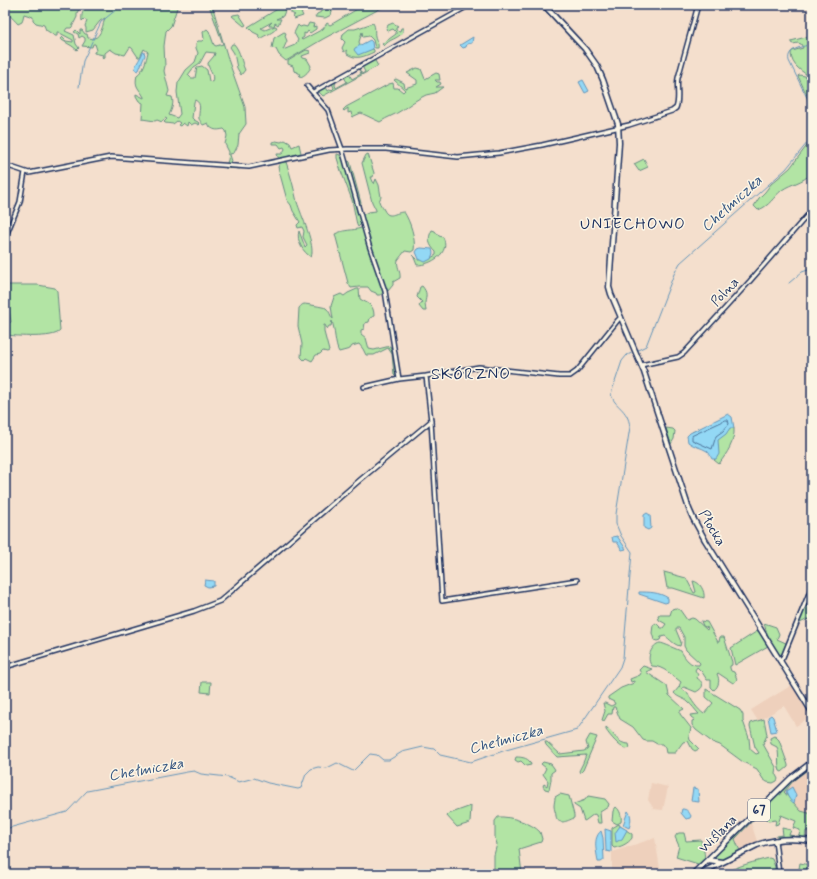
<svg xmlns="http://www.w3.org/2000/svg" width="817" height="879" viewBox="0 0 817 879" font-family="Mynerve,sans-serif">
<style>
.built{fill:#eed0bc}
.green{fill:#b2e4a4;stroke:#668a81;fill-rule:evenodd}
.water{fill:#93d8f5;stroke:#6394b9}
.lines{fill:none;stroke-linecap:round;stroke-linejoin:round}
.shore{stroke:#4b739a;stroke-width:1}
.stream{stroke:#6394b9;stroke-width:1}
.minor-casing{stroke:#1b2f5e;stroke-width:6}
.major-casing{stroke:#1b2f5e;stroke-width:7}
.minor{stroke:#fcf5e5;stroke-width:3}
.major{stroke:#fcf5e5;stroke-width:4}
.labels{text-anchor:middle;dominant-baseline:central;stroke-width:3;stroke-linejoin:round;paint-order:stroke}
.shield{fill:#fcf5e5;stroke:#5e6a86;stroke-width:1}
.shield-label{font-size:13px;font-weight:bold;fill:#1b2f5e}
.street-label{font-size:14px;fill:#1b2f5e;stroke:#fcf5e5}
.water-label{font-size:15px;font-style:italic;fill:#395984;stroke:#fcf5e5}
.quarter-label{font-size:16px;letter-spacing:1px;fill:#1b2f5e;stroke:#fcf5e5}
</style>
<rect width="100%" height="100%" fill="#f4dfcd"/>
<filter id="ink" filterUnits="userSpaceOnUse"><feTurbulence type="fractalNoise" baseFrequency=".025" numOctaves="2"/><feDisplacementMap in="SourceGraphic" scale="8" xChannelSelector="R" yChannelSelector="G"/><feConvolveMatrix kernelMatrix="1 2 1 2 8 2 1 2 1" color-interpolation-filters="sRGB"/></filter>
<g filter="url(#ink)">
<path class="built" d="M792,685L811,716L796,726L784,706L758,721L751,710Z
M812,767V814L801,811L783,792L794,780Z
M651,783L668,787L663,810L654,809L648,800Z
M751,823L757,841L740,850L735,839Z
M655,838L660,869L651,874H612V852Z"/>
<path class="green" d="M5,5H81L77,13V17L72,27L71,28H67L65,31L74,35L76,44L79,48L77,50L72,46L60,39L62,37L66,41L73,42V40L58,32H57V36H55L46,30L44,25L36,23L33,20V17L24,14L22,22L18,24C13,18 5,13 5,5Z
M87,5L91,7L92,5H178L171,26L166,31L164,46L165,66L164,71L169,91L167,96L172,97C174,103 172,109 169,115L177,118L180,114L177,92L178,83L186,70L195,62L198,53L196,48V43L198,41H202L204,39L203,32L207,29L209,31L214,45L216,46L223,44L209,5H212L229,62L245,107L246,124L239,134L238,145L234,153L230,154V155L232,161L230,163V164L239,165L240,169L225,168L228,160L229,152L225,144L227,136L226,131L224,129C218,130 215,131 210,127L208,123L203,125C202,124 199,119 199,119C198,111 203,104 195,100L194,102L192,118L194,120L198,122L200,124L199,125L195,123L191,125L188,122L187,126L183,123L180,126L178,125L180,123L177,121L173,124L165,123L164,122L167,119L165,118L162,122L157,120L155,121L142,119L143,103L139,101L136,96V94L144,98V97C139,88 134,87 137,75C144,70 146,61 148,52L144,49L140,57H138L132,48L130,47L125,55L116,53L110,49L105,53V57L103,58L102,57L103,55L94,53V52L97,50L95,44H93L92,47L82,46L85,41V38L82,36L79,38L78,34L74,32L76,30L80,34V30H82L85,34H87L88,38C90,38 92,39 94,38C101,37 103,24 105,18L100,21L93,30L86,32V28L85,26L87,21L84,19L82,21C81,15 83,10 87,5ZM206,52L215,53L214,56L208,63C208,70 215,74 212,82L209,81L207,70L202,66L197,67L195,78H191L188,75L194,67L200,63Z
M284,5L286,8L283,16L276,19H281L278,25L275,23L274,26H269V25L272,22L261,28L265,30L275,26L277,27C273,34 266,34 260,39L258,37L259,35L253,32L248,27Z
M294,5H315L324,8L333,7L331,15L325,18L315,17L317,14L321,12V9H308L301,12L303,16L294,19L293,16L295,15L291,13V9L296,8Z
M364,5H387L323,39L286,61L279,55L276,49L272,48L274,38L284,32L286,33L285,36L287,41L283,50L295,45L298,40L294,33L298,25L300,27L303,26L307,27L309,23L314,24L313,27L316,26V29L310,33L308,31L306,34L304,33V37L301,39L302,40L323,29L327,23L330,25L332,24Z
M239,14L246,25L244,26L232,16L233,15Z
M373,23C376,28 374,31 375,36C376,41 379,43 378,48H375L373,40L369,36L363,37L362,32L359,42L363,51L371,47L374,50V52C363,57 357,60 347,54V50L344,52L342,48L345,42L342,39L343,34L349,29H355Z
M393,23L398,26L396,27V30L400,31L401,28H403V32C398,39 389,39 384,46L382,44L396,34V32L393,29L388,31L386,29L388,25Z
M806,37L812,38V49L810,53L812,55V59L809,60L812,63V78C803,72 791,66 791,53L792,51L803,48L801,44L798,43L793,44L791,43V41Z
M232,44H234C241,52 241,62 245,70L241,75L237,68L234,53L230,47Z
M306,50L310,51V53L302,56L303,58L307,59L311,66C310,70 305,76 300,77L299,73L294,71L293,66L288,64V61Z
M374,59L378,66L323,96L317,90L329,84L326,87L328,91L331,89L332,90L334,88L332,83L336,81L335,85L336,88L347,82L344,77H341L345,75L346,76L347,75L346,74L350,73L349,74L352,79L361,74L359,69L362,74L365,72L362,66Z
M417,68L421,69L425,79L436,73L439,74L440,80H435L437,82H440L441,84L436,87H443C440,89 438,91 435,93C432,94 429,94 426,95C417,99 409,105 402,110C395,115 387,117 380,122L361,113L352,117L351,112L348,113V108L344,111L343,110L346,107L389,84L393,83L394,88H398L403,92L405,90L394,80L396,79L404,83L405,88L417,84V80L407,73Z
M799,75L805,76L812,81V106L798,76Z
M812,139V173C802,183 792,183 782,190C773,197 770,206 758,210L754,206L759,198L765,192L771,184L790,168Z
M285,140L290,143L292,147L299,144L301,153L286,157V162C291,176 294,189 297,202C301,215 316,246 311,257C303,252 296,241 299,231L305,247L307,245L303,237L304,231L302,227L298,228L297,225L300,222L293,211L291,205L287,200L278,167L280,163L277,154H282L285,149L284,147L281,148L278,144H272V142L276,141L281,142Z
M337,154L340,155L345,163L349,161L350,162L361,203L360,206L353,193L357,212L360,216L368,212L376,211V210L372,202L362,163L366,155L368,154L374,173L373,177H371L374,184L376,179L379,185L381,197L379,201C380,205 382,206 384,210C389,220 395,212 404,212C410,221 416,239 414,250L411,252L405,251C403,254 400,257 398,260C396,265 401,272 400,278L393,282V285L388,291H384L381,295H377L376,293L371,291L368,287H359L351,288L348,283L335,234C345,229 352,231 361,228L362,225L361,224L358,227L357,225L352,200L341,171L337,158Z
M644,159L648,167L639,171L634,164Z
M432,230L435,231L439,236L443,237C451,253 431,265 417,265L413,255L418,260L429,259L436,255V252C429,245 427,239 432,230Z
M5,285H38L55,288L57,291L60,331C53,339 16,336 5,335V325L11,322L9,310L5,308Z
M422,286C428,293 426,296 425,303C425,306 426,308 426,311H423L419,306L422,302L417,297L420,287Z
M357,289H359L360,299C368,304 374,304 374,316L370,318L369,322L365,323L364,329L361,330V334L366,338L369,349L374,350L390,346L395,362L396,377L394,375L392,354L388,348L374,355H366L363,349L359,344L352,346L350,349L339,352C335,346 335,329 332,321L331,326H329L327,329L325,325H324V332L329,351L327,352L323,351L320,354L316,355L312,361L306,358L304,360L301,357L302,344L298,326L299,308C301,306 301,305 304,304C306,304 324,307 326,308C330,311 330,316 333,319L331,306L334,297L341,294L344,296L348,293Z
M719,420L734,428C735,442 727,453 719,464L714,460L715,459L692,432Z
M666,428L673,429L675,431L674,439L671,444Z
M664,572L686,578L694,593L696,592L693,581C700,582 705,591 704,598L673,588H667Z
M807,601L812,603V617L798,624Z
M675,608L680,610L687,620L692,618L695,619L707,630L708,628L703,626L701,621L707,622L718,642H719L720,637H724L732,662V665L730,666V668L731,671L734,672L737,679L734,683H733L718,673L717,674C720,680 719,686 714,690L711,687V680H707L702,672L697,667L695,670L698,675L697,678C704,683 705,687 696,692L684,687L682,688L683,690L688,693C690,699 698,710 704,714L713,703L706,697V689L740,710L743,715V721L749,738L750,749L756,754L759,753L755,747L750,726L751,723L764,719L767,735L763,744L776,767L775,773L778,779L777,781L773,783L767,782L763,779L757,769L743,762L720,745L712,742L696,730L692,725V721L695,720L691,717L690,715L699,714C695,710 692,705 688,702C684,698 678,698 674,693L680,686H679L681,682C673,676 663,666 652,666C645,659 652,644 660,643C663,643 678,650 681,651C685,658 690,666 699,665L700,663L686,650L684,646V637L679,628H676V630L681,642L680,646C674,645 670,639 665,636L661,637L660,640L657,641L654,640L652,633L653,625L656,623L661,628H663L666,624L659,620L658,616L660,615H670L672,609Z
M764,623L776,627L779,634L777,639L788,644L784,652L780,655C773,651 766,632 764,623Z
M759,630L768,646L735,665L731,648Z
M643,666L652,669L646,672L667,686L669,695L684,709L680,711V714L691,728L689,736L690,740L699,749L695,751L692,749L688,741L683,742L675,753H666L665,748L662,744H657L652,741H646L643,740L633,727L620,719L615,707H613L612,714H608L604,721L602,720L605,711L603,703H605L611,706L615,704L614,702L608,699V697L621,688L634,683V681L631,682L630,679L640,675L641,673L639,670Z
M202,682H211L210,693L201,692Z
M606,727C615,734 617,744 629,744L630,748L626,749C619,747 610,736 606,730Z
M590,735L597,737L583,770L580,773L579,771L583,763L586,755L557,757L546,745L545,742H547L560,754L584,751L588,749L586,742Z
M774,736L776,737L779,740L788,765V767L782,772L780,771C777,763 780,755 777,747L771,744L770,738Z
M516,757C522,757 530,758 531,765L526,766L521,761L518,762L515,760Z
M543,762L551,764L554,768L555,770L551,773V780L549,790L545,789L543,786L544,784L547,786L548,781L543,774L546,768L541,764Z
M809,766L810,768L794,780L784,792L801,811L812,814V831H806L805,837L812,838V840L800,838V837H796V836H799L800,830L793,828L796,821L781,815L778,824L775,825L776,820L768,821L764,810L760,813L759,812L768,806L771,800L778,793L781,795L779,792L795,776Z
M560,794L569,796L574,815V818C567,821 558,826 556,816C556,813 554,809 554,806C554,803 555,801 555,797Z
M588,796L605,799L609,804L608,807L600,812L601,823H598L596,815L594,814L586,820L584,821L580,809L574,805V804L585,800Z
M471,806L470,823L457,827L446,815Z
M616,807C620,810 622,816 621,822L617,824L612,821L613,811Z
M758,813L759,814L735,839L740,851C733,856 724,862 716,860L714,856Z
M498,817C510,816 532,823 540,832L542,839L541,842L519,849L522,874H494V855L497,844L495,838V821Z
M619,824L620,826L632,834V838C628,844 620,847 614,848L612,846V828Z
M782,828L791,830L789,835L795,836V837L777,838V836L783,835Z
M679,833H684L686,841L701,840C702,849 710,859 698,864L676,857L679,846L675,837L677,834Z
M769,858L772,859L775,867L774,874H727V872C740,865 754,862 769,858Z
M800,863L810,865L808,874H798Z"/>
<path class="water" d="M473,37L472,43L467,44L466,47L463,48L460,45Z
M370,40L372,42L373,49L358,55L354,50L355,48Z
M143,52H144L145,55L139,70L137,71L135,68C136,63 141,58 143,52Z
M583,80L589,91L585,93L579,82Z
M421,248L432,249L433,253L431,259L425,262L419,259L416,252L418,249Z
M728,414L732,417L734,428H730L726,434L718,440L719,454L716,459H712C710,456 710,453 707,451C701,447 694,447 688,442L687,436L690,433Z
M647,513L650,515L651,528L648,530L644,528V515Z
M617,536L626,549L622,550L617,542H613L612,537Z
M205,580L214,581V586L208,587L204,585Z
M639,592C649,592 659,592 668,598V602L665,603L639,594Z
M771,715L773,717L777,731L771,732L768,717Z
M792,787L796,795L794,803C790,801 787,796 786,791Z
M693,788L698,789L699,802L691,801Z
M682,809C687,809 689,812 691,816L690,818L686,819L681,813Z
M628,811C632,815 631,823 629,828L623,825Z
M620,826L627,830L622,839L616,842L615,833Z
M605,829L611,831V852L606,851Z
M601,831L603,838L604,860L601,862H598C597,852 592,839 601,831Z"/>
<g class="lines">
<path class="shore" d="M726,420H728L729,424L723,431L716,436L712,449L692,440V436Z"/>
<path class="stream" d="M812,44C803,47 786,48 789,61L812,108
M79,87L83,61L101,22L122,5
M789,283L802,272L808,270L812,266
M638,350L646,346L674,274L680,263L786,169L812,137
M5,829L67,812L87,791L187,772L194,771L201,774L228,777L239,782L254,778L268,783L298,789L301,788L306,774L311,769L318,767L327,768L337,763L353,771L370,754L377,755L383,760H389L402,752L423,747L434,749L440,755L471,762L506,750L577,730L620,667L623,658L632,552L621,536L616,524V514L630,427C628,408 614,407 611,394L622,361L627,355L632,353"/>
<g class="minor-casing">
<path id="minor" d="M307,86L328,110L342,149L369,245L385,291L399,379L426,376
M313,92L470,5
M5,165L29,173L111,157L249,167L329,150L347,149H386L458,157L499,153L542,145L629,125L672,111L676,108C680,99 676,87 678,78L698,5
M5,238L20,202L25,172
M641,365L678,357L684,353L750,281L812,210
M364,387L399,379
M577,580L442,601L431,421L426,376L479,367L559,376H570L577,371L618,320L621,317
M780,661L783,657L812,586
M5,667L194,611L220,601L360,480L431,421
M775,840L779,874"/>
</g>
<g class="major-casing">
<path id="major" d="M544,5L585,49L597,66L603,80L618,124L619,143L609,287L611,294L644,372L689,509L693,518L705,540L812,712
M708,860L722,862
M693,874L791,778L812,762
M699,874L757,845C776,838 793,838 812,841"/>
</g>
<use href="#minor" class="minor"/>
<use href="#major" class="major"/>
</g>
</g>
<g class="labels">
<rect class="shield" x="748" y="799" width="22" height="22" rx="3"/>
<g class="shield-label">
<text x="759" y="810">67</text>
</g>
<g class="street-label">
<text transform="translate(725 292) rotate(-47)">Polna</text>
<text transform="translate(712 528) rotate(60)">Płocka</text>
<text transform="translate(718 834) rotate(-45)">Wiślana</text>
</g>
<g class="water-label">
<text transform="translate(732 204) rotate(-42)">Chełmiczka</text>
<text transform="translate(506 740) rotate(-15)">Chełmiczka</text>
<text transform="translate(146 770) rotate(-10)">Chełmiczka</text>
</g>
<g class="quarter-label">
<text x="633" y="224">UNIECHOWO</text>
<text x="471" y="374">SKÓRZNO</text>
</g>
</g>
<rect width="817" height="879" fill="none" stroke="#fcf5e5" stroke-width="20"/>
<rect x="10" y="10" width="797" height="859" fill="none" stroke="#1b2f5e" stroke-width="1.5" filter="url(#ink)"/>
</svg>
